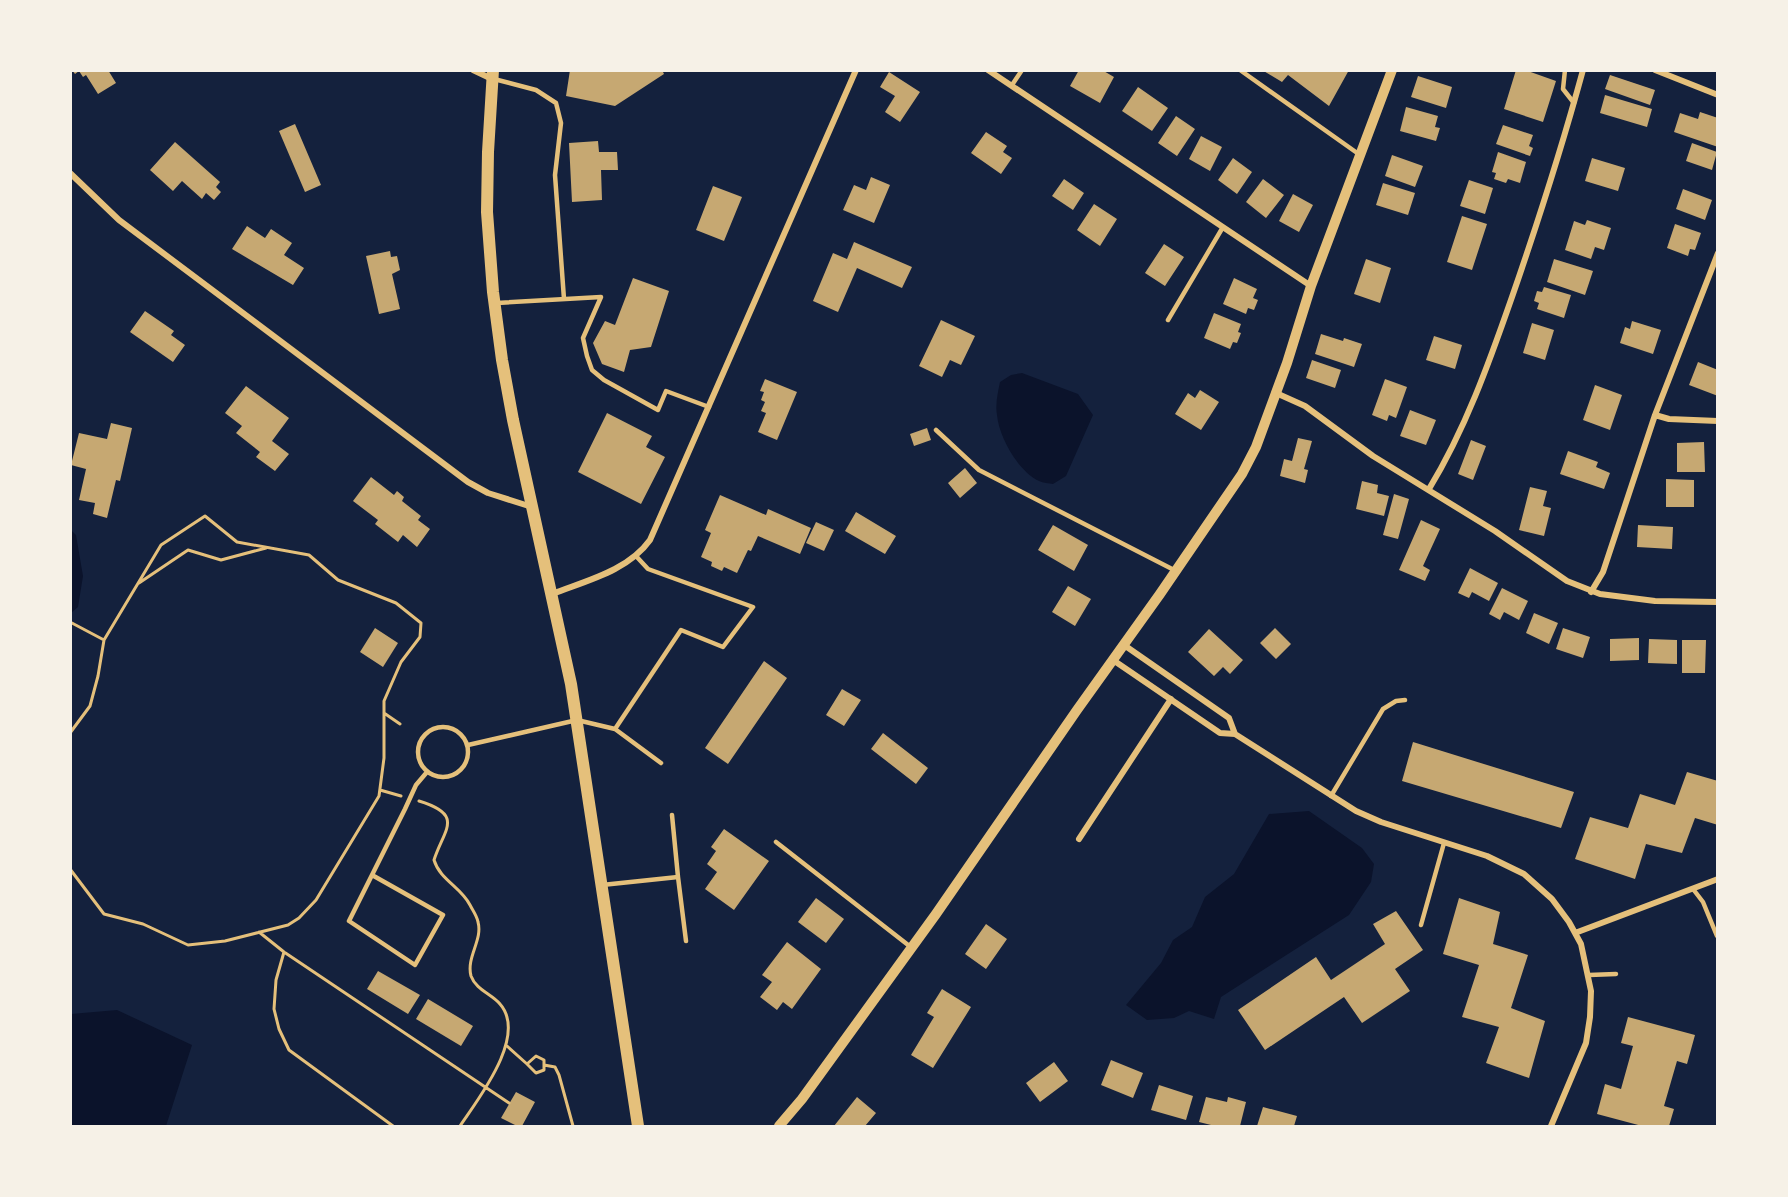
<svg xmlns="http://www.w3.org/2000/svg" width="1788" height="1197" viewBox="0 0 1788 1197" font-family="'Golos Text',sans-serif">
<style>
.water{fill:#0b132b}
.building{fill:#c6a872}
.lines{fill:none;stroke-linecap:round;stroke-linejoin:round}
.path{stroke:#e5c07b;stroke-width:3}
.service{stroke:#e5c07b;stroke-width:4.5}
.minor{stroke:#e5c07b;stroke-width:6}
.tertiary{stroke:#e5c07b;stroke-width:10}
.secondary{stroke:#e5c07b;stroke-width:12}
</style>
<rect width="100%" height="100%" fill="#14213d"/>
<path class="water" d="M1022,373L1078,394L1093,415L1066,476L1053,484C1049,483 1043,483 1039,481C1018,471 999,437 997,415C995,404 998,392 1000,382L1011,375Z
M71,530L76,535L83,576L78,607L71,613Z
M1309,811L1362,848L1374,864L1371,882L1349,915L1221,997L1214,1019L1189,1011L1174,1018L1147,1020L1126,1005L1161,963L1173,940L1192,927L1205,897L1234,874L1269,814Z
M117,1010L192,1045L166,1126H71V1014Z"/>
<path class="building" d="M72,70H108L116,83L98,94L86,75L83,77L79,71L75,74Z
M570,70H662L664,74L615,106L566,96Z
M1079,70H1102L1114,77L1100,103L1070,86Z
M1262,70H1349L1329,106L1288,75L1282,82Z
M1516,70H1525L1556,81L1543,122L1504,109Z
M889,72L920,92L900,122L885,112L895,96L880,87Z
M1610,75L1655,90L1650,105L1605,89Z
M1418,76L1452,87L1446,108L1411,97Z
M1138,87L1168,108L1152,131L1122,111Z
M1605,95L1652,109L1647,127L1600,113Z
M1406,107L1438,116L1435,127L1440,128L1436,141L1400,131Z
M1700,112L1718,118V147L1674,132L1680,113L1698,119Z
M1176,116L1195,129L1177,156L1158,143Z
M295,124L321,185L305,192L279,131Z
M1503,125L1533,135L1529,146L1533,148L1530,156L1496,144Z
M986,132L1007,146L1003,152L1012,158L1001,174L971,153Z
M1201,136L1222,147L1210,171L1189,159Z
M598,141L599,152H617L618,170H601L602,200L572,202L569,143Z
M175,142L220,182L216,187L221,192L214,200L206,193L202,199L182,181L173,191L150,170Z
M1692,143L1717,152L1712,170L1686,161Z
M1498,152L1526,162L1520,183L1508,179L1506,183L1494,179L1496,173L1492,172Z
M1392,155L1423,166L1415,187L1385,176Z
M1233,158L1252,172L1237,194L1218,180Z
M1592,158L1625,168L1618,191L1585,181Z
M871,177L890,185L874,223L843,210L854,185L866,190Z
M1064,179L1084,193L1073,210L1052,196Z
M1263,179L1284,195L1266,218L1246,202Z
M1469,180L1493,188L1485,214L1460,206Z
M1383,183L1415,193L1408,215L1376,205Z
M713,186L742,197L724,241L696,230Z
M1683,189L1712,200L1705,220L1676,209Z
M1293,194L1313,205L1299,232L1279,221Z
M1094,204L1117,219L1100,246L1077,230Z
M1462,216L1487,224L1472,270L1447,262Z
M1587,220L1611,228L1604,250L1595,247L1591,259L1565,250L1574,221L1585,225Z
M1675,224L1701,233L1695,250L1690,249L1688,256L1667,248Z
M247,226L265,238L271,229L292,243L284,255L304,268L293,285L232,249Z
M854,242L912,267L902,288L857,268L838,312L813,301L833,253L847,259Z
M1164,244L1184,257L1165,286L1145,273Z
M390,251L391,257L397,256L400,270L392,274L400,309L379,314L366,256Z
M1366,259L1391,268L1380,303L1354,294Z
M1554,259L1593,271L1585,295L1547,282Z
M633,278L669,291L651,347L630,350L624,372L602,364L593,343L605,321L615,325Z
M1234,278L1257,289L1253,298L1258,300L1254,310L1248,308L1246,314L1223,304Z
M1544,287L1571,295L1564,318L1537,309L1539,303L1534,301L1537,291L1542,292Z
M145,311L174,331L171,335L185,345L173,362L130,332Z
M1214,313L1241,324L1238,332L1241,333L1237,343L1233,342L1230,349L1204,338Z
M941,320L975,336L961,365L950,360L942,377L919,366Z
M1632,321L1661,330L1653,354L1620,343L1625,327L1630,329Z
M1532,323L1554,330L1545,360L1523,353Z
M1321,334L1343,341L1344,338L1362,344L1354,367L1315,354Z
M1434,336L1462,345L1455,369L1426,360Z
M1312,360L1341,370L1335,388L1306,378Z
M1698,362L1718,370V396L1689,385Z
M765,379L797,392L777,440L758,432L766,413L761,411L765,402L761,400L764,392L760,391Z
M1385,379L1407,387L1396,418L1389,415L1387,421L1372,415Z
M1595,385L1622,395L1610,430L1583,420Z
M246,386L289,418L272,441L289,454L275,471L256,457L260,452L236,433L242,426L225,413Z
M1200,390L1219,402L1201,430L1175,414L1188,393L1195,398Z
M1410,410L1436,420L1426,445L1400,436Z
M607,413L652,436L646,447L665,457L641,504L578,472Z
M111,423L132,428L120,481L116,480L107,518L93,514L95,503L79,500L86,469L71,465L79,433L107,439Z
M927,428L931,440L914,446L910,434Z
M1298,438L1312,441L1304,469L1308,470L1305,483L1280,476L1284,459L1292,461Z
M1471,440L1486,446L1473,480L1458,474Z
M1704,442L1705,472H1677V443Z
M1568,451L1598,462L1596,467L1610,473L1604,489L1560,474Z
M965,468L977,483L960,498L948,483Z
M371,477L394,495L397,491L404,497L402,501L421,516L418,520L430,529L417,547L403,535L398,542L375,524L378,520L353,501Z
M1666,479L1694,480V507H1666Z
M1362,481L1378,485L1377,493L1389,496L1384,516L1356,509Z
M1530,487L1547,491L1543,506L1551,508L1544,536L1519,530Z
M1394,494L1409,499L1398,539L1383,535Z
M720,495L766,515L768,509L811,528L800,554L758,536L751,551L748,550L737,573L724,567L722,571L711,566L712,562L701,557L711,533L705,530Z
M856,512L896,536L885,554L845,531Z
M1421,520L1440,529L1423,566L1430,570L1425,581L1399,570Z
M816,522L834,530L824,551L806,543Z
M1053,525L1088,545L1074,571L1038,550Z
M1638,525L1673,527L1672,549L1637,547Z
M1470,568L1498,583L1489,601L1472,592L1469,598L1458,593Z
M1068,586L1091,599L1075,626L1052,612Z
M1502,588L1528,601L1519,620L1504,612L1500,620L1489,614Z
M1534,613L1558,623L1549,644L1526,633Z
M375,628L398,643L383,667L360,652Z
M1275,628L1291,644L1276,659L1260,643Z
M1563,628L1590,637L1583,658L1556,649Z
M1209,629L1243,660L1230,674L1223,667L1214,676L1188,652Z
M1639,638V660L1610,661V639Z
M1649,639L1677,640V664L1648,663Z
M1682,640H1706L1705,673H1682Z
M764,661L787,678L728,764L705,748Z
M842,689L861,700L844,726L826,715Z
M883,733L928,768L916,784L871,749Z
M1413,742L1574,792L1561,828L1402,781Z
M1687,772L1718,781V825L1695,818L1682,853L1646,844L1635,879L1575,859L1590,817L1628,828L1640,794L1675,805Z
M724,829L769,861L734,910L705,889L717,872L707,864L716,851L711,847Z
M816,898L844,919L826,943L798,922Z
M1459,898L1500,912L1493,944L1528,955L1511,1008L1545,1021L1529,1078L1486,1063L1499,1027L1462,1017L1479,965L1443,954Z
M1396,911L1423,950L1395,969L1410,991L1362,1023L1344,997L1265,1050L1238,1010L1316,957L1331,980L1385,944L1373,924Z
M986,924L1007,939L986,969L965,954Z
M787,942L821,969L792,1009L783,1002L777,1010L760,997L772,982L762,975Z
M378,971L420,995L408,1014L367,989Z
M942,989L971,1007L933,1068L911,1055L934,1017L927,1013Z
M428,999L473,1026L461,1046L416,1019Z
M1628,1017L1695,1035L1687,1064L1677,1061L1664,1106L1674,1109L1669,1126H1642L1597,1114L1605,1084L1621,1089L1633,1046L1621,1043Z
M1111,1060L1143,1073L1133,1098L1101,1085Z
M1054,1062L1068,1081L1040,1102L1026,1083Z
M1159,1085L1193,1096L1186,1120L1151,1110Z
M516,1092L535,1102L522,1126H517L501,1118Z
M857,1097L876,1113L865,1126H834Z
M1206,1097L1227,1102L1228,1097L1246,1102L1240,1126H1215L1199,1122Z
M1263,1107L1297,1116L1294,1126H1257Z"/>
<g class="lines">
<path class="path" d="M139,583L188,550L221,560L266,548
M70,622L104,640
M384,713L400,724
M70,733L90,706L98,676L104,640L161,545L205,516L237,542L309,555L338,580L396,603L421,623L420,637L401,662L384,701V758L379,796L316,900L299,918L288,925L225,941L188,945L143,924L104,914L70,869
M380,790L401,796
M419,801C465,815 444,829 434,860C440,880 461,887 470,905C473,911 477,916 478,922C483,940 466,957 471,976C476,990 492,994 500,1004C528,1036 478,1099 460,1126
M259,932L284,952L509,1103
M284,952L276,980L274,1009L279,1029L289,1050L393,1126
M507,1046L527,1064
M536,1056L544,1060V1070L536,1073L527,1064Z
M544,1065L555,1067L559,1075L573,1126"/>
<path class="service" d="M1240,70L1360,155
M1565,70L1563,89L1574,103
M494,79L536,90L556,103L561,123L555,175L564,299
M1012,85L1022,70
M497,303L601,297L583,338L587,356L592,370L604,380L658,410L666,391L709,407
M1168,320L1223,227
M936,430L979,470L1176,571
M418 752a25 25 0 1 1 50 0a25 25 0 1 1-50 0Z
M615,729L681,630L723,647L753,607L648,569L636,556
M468,745L577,720L615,729L661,763
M1331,796L1383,709L1396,701L1405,700
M776,842L912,948
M372,875L443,915L415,965L349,921L405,809L416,785L427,772
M678,877L686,941
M602,885L678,877L672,815
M1693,889L1703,902L1717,936
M1421,925L1444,843
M1589,975L1616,974"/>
<path class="minor" d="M473,70L492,79
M988,70L1311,286
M1655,70L1718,95
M70,173L119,220L468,482L488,493L532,507
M1276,393L1305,406L1373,456L1495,531L1567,581L1600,594L1655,601L1718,602
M1655,415L1669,419L1718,421
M1429,489C1465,430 1489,363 1512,297C1538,222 1562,147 1583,70
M1591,592L1603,572L1655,415L1718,253
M552,594C585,581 628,571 650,540L856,70
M1124,645L1229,718L1235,734
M1113,660L1220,733L1235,734L1356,811L1381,822L1487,856L1524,874L1552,899L1569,922L1581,944L1591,991L1590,1017L1586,1043L1551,1126
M1079,839L1171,699
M1575,933L1718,879"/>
<path class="tertiary" d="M779,1126L802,1099L936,914L1077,710L1160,594L1242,474L1256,447L1287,363L1311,286L1392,70"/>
<path class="secondary" d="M493,70L488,152L487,212L493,292L502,360L513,420L571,684L638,1126"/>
</g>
<rect width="1788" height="1197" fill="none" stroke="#f6f1e7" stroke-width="144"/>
</svg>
